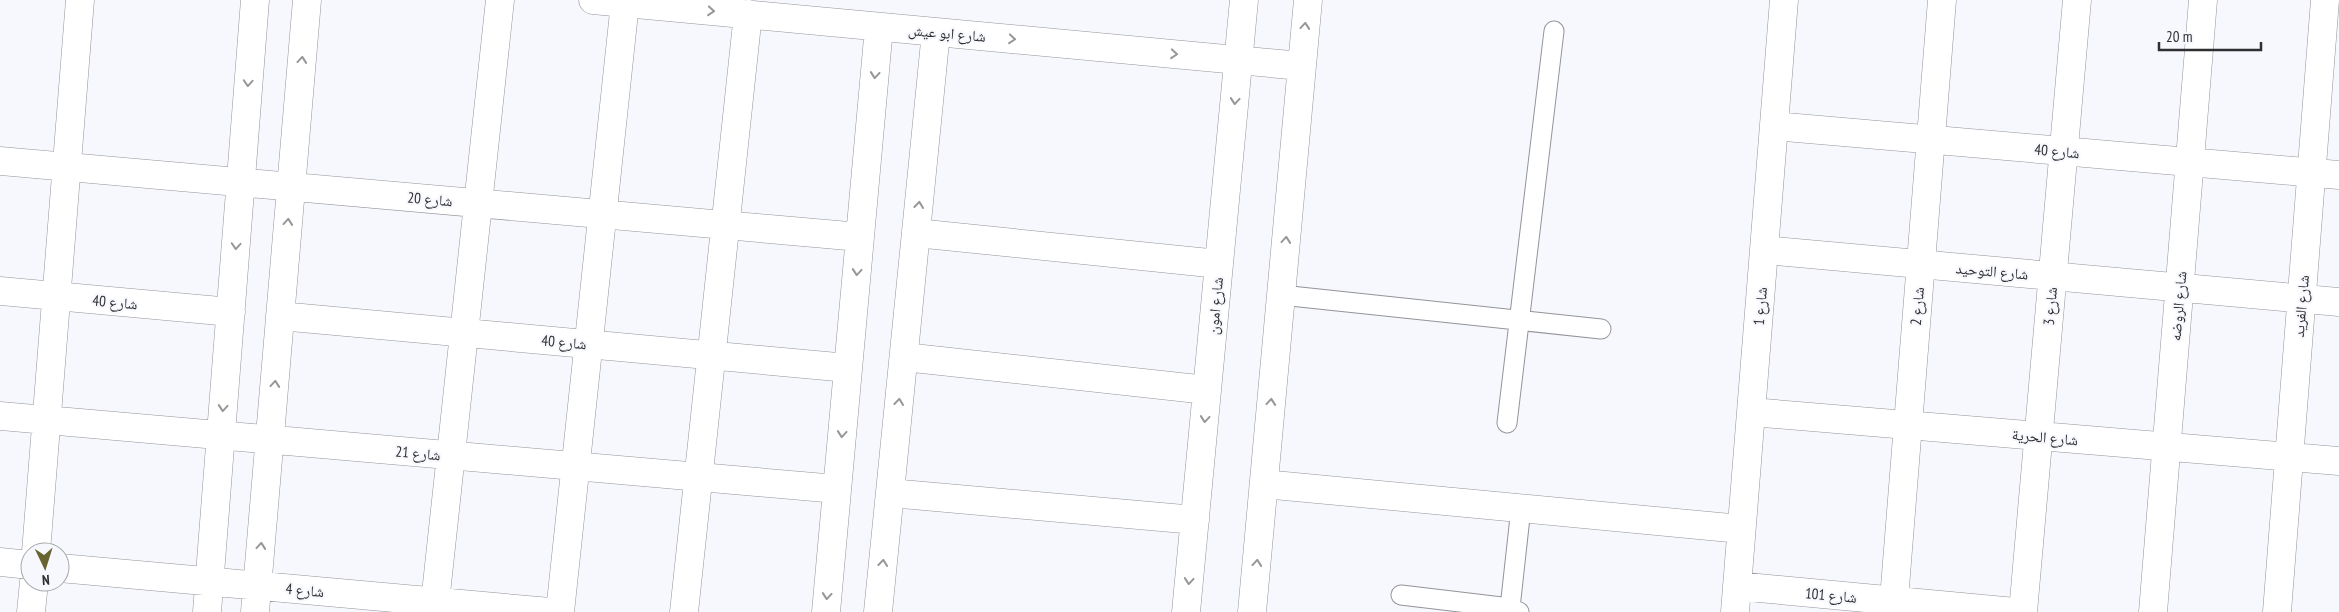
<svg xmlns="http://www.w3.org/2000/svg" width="2339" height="612" viewBox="0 0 2339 612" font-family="'PT Sans Narrow','Noto Naskh Arabic',sans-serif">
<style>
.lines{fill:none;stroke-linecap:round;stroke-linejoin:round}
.service-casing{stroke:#939499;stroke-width:21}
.minor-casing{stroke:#939499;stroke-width:29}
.service{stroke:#fff;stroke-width:19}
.minor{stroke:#fff;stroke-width:28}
.oneway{stroke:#979798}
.labels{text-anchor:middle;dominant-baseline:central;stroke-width:4;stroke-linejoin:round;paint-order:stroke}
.street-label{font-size:15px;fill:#2f2f31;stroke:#f7f8fd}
</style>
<rect width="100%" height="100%" fill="#f7f8fd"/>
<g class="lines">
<g class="service-casing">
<path id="service" d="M1281,295L1601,329
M1507,423L1554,31
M1401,595L1510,608L1519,612
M1510,608L1521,508"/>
</g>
<g class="minor-casing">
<path id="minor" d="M593,0L1301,66
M1774,126L2339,175
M0,161L860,237
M916,233L1219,264
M1764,250L2339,302
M0,291L231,312
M280,316L848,368
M904,357L1207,390
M1751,412L2339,461
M0,416L837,489
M1264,484L1741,529
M890,493L1195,520
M36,552L80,0
M0,562L30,565
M60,568L550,612
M1737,586L2015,612
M31,612L34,582
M207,612L255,0
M255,612L307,0
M434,612L500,0
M560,612L625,3
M684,612L748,14
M826,612L879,27
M878,612L936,32
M1186,612L1244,0
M1252,612L1308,0
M1735,612L1784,0
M1893,612L1942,0
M2023,612L2077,0
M2153,612L2203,0
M2277,612L2325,0"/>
</g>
<use href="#service" class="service"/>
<use href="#minor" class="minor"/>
</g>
<defs><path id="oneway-chevron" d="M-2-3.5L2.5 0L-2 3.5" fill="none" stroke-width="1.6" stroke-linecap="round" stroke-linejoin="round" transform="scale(1.25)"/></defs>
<g class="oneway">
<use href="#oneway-chevron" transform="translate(711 11) rotate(5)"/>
<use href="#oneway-chevron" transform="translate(1305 26) rotate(-85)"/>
<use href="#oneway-chevron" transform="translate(1012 39) rotate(5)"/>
<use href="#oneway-chevron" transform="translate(1174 54) rotate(5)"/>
<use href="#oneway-chevron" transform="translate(302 60) rotate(-85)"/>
<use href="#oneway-chevron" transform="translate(875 75) rotate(95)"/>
<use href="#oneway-chevron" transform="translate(248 83) rotate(94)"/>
<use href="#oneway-chevron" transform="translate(1235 101) rotate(95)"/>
<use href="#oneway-chevron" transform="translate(919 205) rotate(-84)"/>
<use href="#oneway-chevron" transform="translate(288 222) rotate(-85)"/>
<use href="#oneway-chevron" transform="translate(1286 240) rotate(-85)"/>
<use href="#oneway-chevron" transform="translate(236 246) rotate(94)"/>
<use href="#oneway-chevron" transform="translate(857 272) rotate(95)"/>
<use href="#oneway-chevron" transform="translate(275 384) rotate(-85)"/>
<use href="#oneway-chevron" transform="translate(899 402) rotate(-84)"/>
<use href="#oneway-chevron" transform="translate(1271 402) rotate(-85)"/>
<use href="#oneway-chevron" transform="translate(223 408) rotate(95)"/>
<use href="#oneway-chevron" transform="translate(1205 419) rotate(95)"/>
<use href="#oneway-chevron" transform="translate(842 434) rotate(95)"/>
<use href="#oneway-chevron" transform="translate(261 546) rotate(-85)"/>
<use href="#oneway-chevron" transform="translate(883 563) rotate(-84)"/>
<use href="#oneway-chevron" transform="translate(1257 563) rotate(-85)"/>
<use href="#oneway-chevron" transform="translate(1189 581) rotate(95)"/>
<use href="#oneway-chevron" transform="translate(827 596) rotate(95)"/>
</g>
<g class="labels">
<g class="street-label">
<text transform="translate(947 33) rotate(5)">شارع ابو عيش</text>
<text transform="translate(2057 151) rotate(5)">شارع 40</text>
<text transform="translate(430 199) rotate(5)">شارع 20</text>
<text transform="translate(1992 271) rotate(5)">شارع التوحيد</text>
<text transform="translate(115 302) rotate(5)">شارع 40</text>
<text transform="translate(1215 306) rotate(-85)">شارع امون</text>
<text transform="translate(1760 306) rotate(-85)">شارع 1</text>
<text transform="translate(1917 306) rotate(-85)">شارع 2</text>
<text transform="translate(2050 306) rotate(-85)">شارع 3</text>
<text transform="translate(2178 306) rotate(-85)">شارع الروضه</text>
<text transform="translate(2301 306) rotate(-85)">شارع الفريد</text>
<text transform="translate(564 342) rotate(5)">شارع 40</text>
<text transform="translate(2045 437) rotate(5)">شارع الحرية</text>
<text transform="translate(418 453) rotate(5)">شارع 21</text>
<text transform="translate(305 590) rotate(5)">شارع 4</text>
<text transform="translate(1831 595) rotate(5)">شارع 101</text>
</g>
</g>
<g transform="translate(45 567) rotate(176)"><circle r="24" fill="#f7f8fd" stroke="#a7a8ab"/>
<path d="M0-4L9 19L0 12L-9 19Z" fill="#676431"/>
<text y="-8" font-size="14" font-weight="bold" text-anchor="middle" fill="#2f2f31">N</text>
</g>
<path d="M2159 42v8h102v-8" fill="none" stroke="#2f2f31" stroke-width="2.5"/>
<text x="2166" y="42" font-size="15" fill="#2f2f31" stroke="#f7f8fd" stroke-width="4" paint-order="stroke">20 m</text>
</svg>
